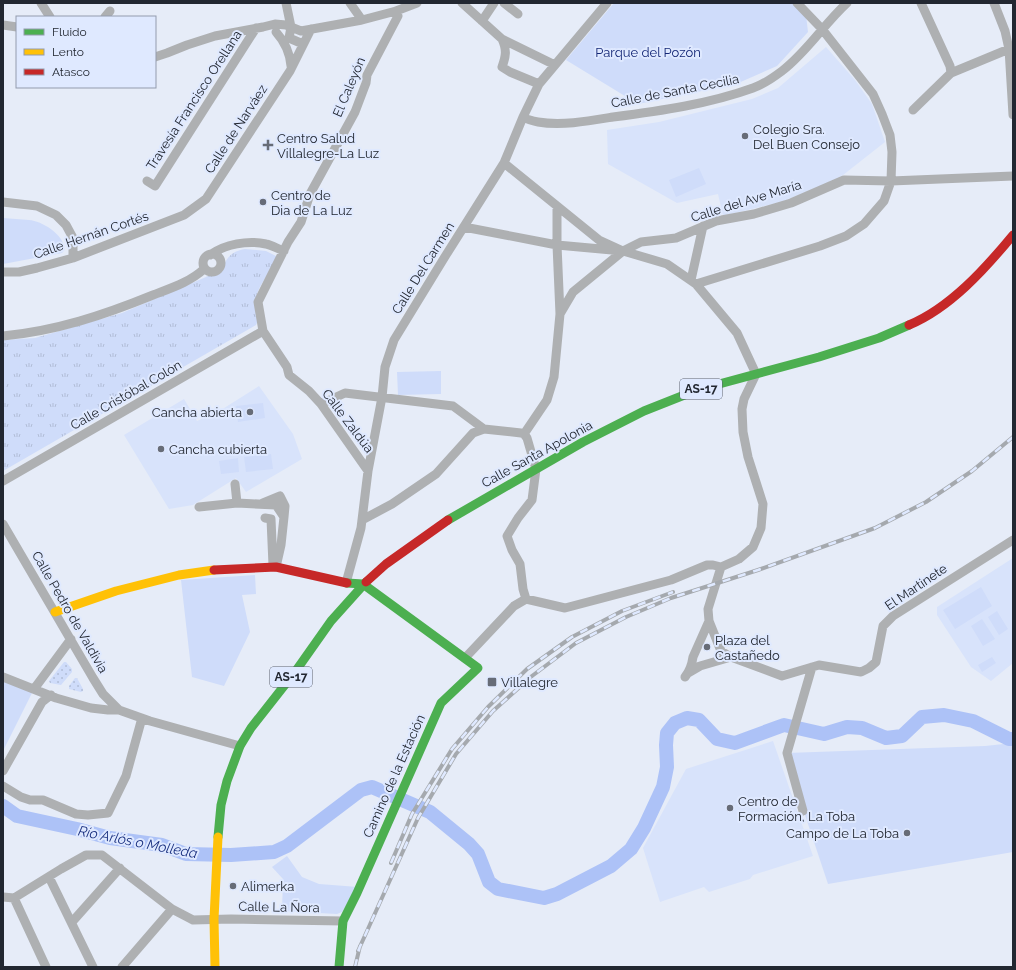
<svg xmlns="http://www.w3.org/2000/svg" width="1016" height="970" viewBox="0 0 1016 970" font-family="Raleway,sans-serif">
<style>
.built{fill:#d8e3fb}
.grass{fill:url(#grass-tufts)}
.park{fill:#cfdcfa}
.garden{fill:url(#garden-dots)}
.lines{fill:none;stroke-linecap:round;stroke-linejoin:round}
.river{stroke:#adc2f7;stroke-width:14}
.street{stroke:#aeb0b2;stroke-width:9}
.fast{stroke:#4caf50;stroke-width:9}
.slow{stroke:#ffc107;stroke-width:9}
.jam{stroke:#c62828;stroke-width:9}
.rail-casing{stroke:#a5a9ae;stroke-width:4}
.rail{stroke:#dfe9ff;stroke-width:2.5;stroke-dasharray:8;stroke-linecap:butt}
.poi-dot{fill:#676c77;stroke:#dfe9ff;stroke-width:1.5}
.labels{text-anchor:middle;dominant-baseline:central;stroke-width:4;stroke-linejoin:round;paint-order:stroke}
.shield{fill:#dfe9ff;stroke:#5b616f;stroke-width:1}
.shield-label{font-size:12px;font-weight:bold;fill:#222731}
.park-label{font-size:13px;fill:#142776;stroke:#dfe9ff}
.street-label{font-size:13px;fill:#222731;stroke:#dfe9ff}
.poi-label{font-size:13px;fill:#222731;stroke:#dfe9ff;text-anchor:start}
.water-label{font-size:14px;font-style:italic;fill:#1b3180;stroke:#dfe9ff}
</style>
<defs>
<pattern id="grass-tufts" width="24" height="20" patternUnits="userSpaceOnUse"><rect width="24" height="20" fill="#cfdcfa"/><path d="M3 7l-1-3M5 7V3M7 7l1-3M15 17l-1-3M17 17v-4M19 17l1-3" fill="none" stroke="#b1bdd7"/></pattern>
<pattern id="garden-dots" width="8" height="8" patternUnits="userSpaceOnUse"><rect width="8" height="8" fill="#cfdcfa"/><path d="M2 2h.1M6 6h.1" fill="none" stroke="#b1bdd7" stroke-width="1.8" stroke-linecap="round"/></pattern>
</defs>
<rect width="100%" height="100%" fill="#e6ecf8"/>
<path class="built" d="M826,47L855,80L872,104L885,142L838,179L781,202L723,216L718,194L677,203L608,164L607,130L659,122L752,99L778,88Z
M259,386L293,434L302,459L246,492L236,478L193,505L169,509L124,435L184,399L197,421L221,410Z
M1013,558V663L991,681L971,667L937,615V607Z
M773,741L813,856L753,875L750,879L709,892L704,887L660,902L643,848L686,769Z"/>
<path class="grass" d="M245,249L266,251L276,256L277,260C271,270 259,285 256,297C254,306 261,316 256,325L3,471V340L35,338L122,313L220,271C228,258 229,252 245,249Z"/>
<path class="park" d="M614,3H793L806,15L808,32L777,66L736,84L638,104L566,60Z
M699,168L706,184L676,197L669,180Z
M3,218C12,219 20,219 29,220C42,221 63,234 65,249L62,253L3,264Z
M3,357H17L21,362L19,369C12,373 13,378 6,383V388L3,389Z
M441,371V394L398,395L397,372Z
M263,403L265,418L238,422L236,406Z
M271,454L273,469L246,472L244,457Z
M238,458L239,472L221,474L219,461Z
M255,575L256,594L242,595L250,632L224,686L192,677L181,580Z
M981,587L992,606L955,629L943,610Z
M997,611L1008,629L999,635L988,617Z
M982,619L995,639L983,646L971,626Z
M992,657L996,663L982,672L978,665Z
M3,679L33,691L3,751Z
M1013,743V852L828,884L799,797L787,753L985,746Z
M287,856L302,877L319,884L358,887L342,912L337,914L282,911L283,879L272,867Z"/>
<path class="garden" d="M64,662H66L72,669V672L61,685L50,683L49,681Z
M75,678H77L83,689V691L81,692L69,689V686Z"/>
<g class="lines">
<path class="river" d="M3,806L17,816L77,829L110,838L162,845L186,854L231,855L274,852L287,846L361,790L372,787L430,812L469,844L478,854L489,882L498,889L544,898L557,894L611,866L631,849L644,828L663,787L667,767L666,745L667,733L675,723L687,718L699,720L717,739L735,743L784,725L824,734L847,727L862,728L886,738L902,736L922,717L944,715L973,721L1009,739H1013"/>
<path class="street" d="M41,3L50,17
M286,3L291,27L289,38L303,44
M350,3L362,20
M462,3L502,39L555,65
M504,3L518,14
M994,3L1005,31L1009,49L1013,115
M105,17L110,11
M482,21L494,3
M3,25L17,27
M276,32C285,42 290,53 291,66
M502,39C507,50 506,56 502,67L510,72L539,84
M155,57L167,53L187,45L215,36L263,27L275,24L286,25L301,31L362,20L396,11L417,3
M951,73L1009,49
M913,110L951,73L950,66L921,3
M523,117C528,120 532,121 538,122C562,126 589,121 613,117C660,111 709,104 753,88C762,85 774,77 782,71C807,52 824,24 847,3
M504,163L599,240L623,251L667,264L696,284L737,333L756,374L744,399L742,409L743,432L748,457L763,504L761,528L753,547L739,559L721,567
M147,181L155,186L256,28
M3,202L37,206L56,215L66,225L73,238V258
M557,207V245L560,314
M464,227L557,245L623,251L641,242L676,238L716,221L754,214L791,203L844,180L891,181L1013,176
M203 263a9 9 0 1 1 18 0a9 9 0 1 1-18 0Z
M210,255C225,244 248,240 266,244C272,245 278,249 284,251
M3,272H19L37,268L73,258L184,215L206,199L290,71L311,29
M691,280L703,226
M696,284L820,246L846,236L864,224L884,201L891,181L892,152L890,135L882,114L873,94L822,29L797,3
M3,336C56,331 104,315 153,295C171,288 190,282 204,269
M321,404L345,393L453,406L484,429L521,433L524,434
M524,434L547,400L554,377L560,314L573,292L623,251
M524,434L527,438L536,469L532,500L518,518L507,536L512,550L520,564L523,589L526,599
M368,471L321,404L309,391L289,375L287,367L263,331L258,302L288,242L301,222L310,194L355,112L366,83L367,75L398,16L396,11
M3,481L263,331
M235,484L237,503
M263,503L280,496L285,506L284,517
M199,507L237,503L276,505L284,517L281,545L276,567
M265,518L271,519L273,565
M362,520L392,504L436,474L473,433L484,429
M3,524L93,678L103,694L119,710
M721,567L708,609L709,621L721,651L731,657L782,676L819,665L861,672L869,668L876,662L883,626L893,616L1013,540
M346,583L361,528L368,471L382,397L385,367L394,340L446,255L504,163L523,117L539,84L607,3
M465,658L514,606L526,599L565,608L671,580L707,565H713L721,567
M688,673L700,666L731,657
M3,677L56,698L91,708L108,710H119L150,721L240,746
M685,677C690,671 692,664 693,657L709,621
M34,689L71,639
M3,771L42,702L51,695
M3,786L21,797L30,800H43L76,814L88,815L108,813L126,776L142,718
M803,811L787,753L812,667
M49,877L93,967
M3,897L14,898
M14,898L61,869L86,855H102L172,909L193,920L231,919L343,921
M14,898L46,967
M72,922L120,868
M122,967L172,909"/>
<path class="fast" d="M448,520L583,442L644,411L697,390L819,357L879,338L909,325
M218,837L221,805L227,781L240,746L251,728L295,672L331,621L366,582
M339,967L343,921L357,893L441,703L478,668L363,584L347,583"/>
<path class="slow" d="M55,612L116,591L179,575L214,570
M215,967L214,919L218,837"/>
<path class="jam" d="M909,325C950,308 985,269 1013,235
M214,570L276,567L347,583
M366,582L386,564L448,520"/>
<g class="rail-casing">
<path id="rail" d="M391,863L412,814L452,749L488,707L527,669L572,637L622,611L673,592
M358,951L418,818L456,754L493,711L532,676L576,643L626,617L671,598L758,570L875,528L926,502L972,471L1013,437
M355,967L360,946"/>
</g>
<use href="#rail" class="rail"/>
</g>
<g class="poi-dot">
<circle cx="745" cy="136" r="4"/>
<path d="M266 139h4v4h4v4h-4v4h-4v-4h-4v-4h4z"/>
<circle cx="263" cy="202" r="4"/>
<circle cx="250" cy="412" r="4"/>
<circle cx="161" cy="449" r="4"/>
<circle cx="707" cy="647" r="4"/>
<rect x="487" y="677" width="10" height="10" rx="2"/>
<circle cx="730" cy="808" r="4"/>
<circle cx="907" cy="833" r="4"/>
<circle cx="233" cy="886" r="4"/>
</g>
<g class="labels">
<g class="shield">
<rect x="680" y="379" width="42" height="20" rx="3"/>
<rect x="270" y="667" width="42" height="20" rx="3"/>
</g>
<g class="shield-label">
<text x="701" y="389">AS-17</text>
<text x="291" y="677">AS-17</text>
</g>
<g class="park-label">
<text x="648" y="52">Parque del Pozón</text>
</g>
<g class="street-label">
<text transform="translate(349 87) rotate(-67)">El Caleyón</text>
<text transform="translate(675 91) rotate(-11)">Calle de Santa Cecilia</text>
<text transform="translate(194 100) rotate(-57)">Travesía Francisco Orellana</text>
<text transform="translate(236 129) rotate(-57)">Calle de Narváez</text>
<text transform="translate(746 201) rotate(-17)">Calle del Ave María</text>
<text transform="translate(91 235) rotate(-19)">Calle Hernán Cortés</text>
<text transform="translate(423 268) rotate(-58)">Calle Del Carmen</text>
<text transform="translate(126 395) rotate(-30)">Calle Cristóbal Colón</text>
<text transform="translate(348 421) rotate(53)">Calle Zaldúa</text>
<text transform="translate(537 454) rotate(-29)">Calle Santa Apolonia</text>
<text transform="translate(916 587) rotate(-34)">El Martinete</text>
<text transform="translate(70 612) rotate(60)">Calle Pedro de Valdivia</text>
<text transform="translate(394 776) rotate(-66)">Camino de la Estación</text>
<text transform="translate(279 907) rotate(1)">Calle La Ñora</text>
</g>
<g class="poi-label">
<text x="753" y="129">Colegio Sra.<tspan x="753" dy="15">Del Buen Consejo</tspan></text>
<text x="277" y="138">Centro Salud<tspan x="277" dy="15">Villalegre-La Luz</tspan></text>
<text x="271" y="195">Centro de<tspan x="271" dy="15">Dia de La Luz</tspan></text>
<text x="242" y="412" text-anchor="end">Cancha abierta</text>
<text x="169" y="449">Cancha cubierta</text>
<text x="715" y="640">Plaza del<tspan x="715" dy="15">Castañedo</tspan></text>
<text x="501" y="682">Villalegre</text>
<text x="738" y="801">Centro de<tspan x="738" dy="15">Formación, La Toba</tspan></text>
<text x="899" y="833" text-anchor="end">Campo de La Toba</text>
<text x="241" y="886">Alimerka</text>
</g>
<g class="water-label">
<text transform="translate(138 842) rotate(11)">Río Arlós o Molleda</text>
</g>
</g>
<rect width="1016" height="970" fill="none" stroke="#222731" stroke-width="8"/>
<rect x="16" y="16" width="140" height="72" fill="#dfe9ff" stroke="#939bad"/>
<rect x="24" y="29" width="20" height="6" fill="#4caf50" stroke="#939bad"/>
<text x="52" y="36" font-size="12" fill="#222731">Fluido</text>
<rect x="24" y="49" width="20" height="6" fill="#ffc107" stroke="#939bad"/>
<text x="52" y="56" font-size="12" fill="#222731">Lento</text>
<rect x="24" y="69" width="20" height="6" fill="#c62828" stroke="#939bad"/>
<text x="52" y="76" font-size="12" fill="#222731">Atasco</text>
</svg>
